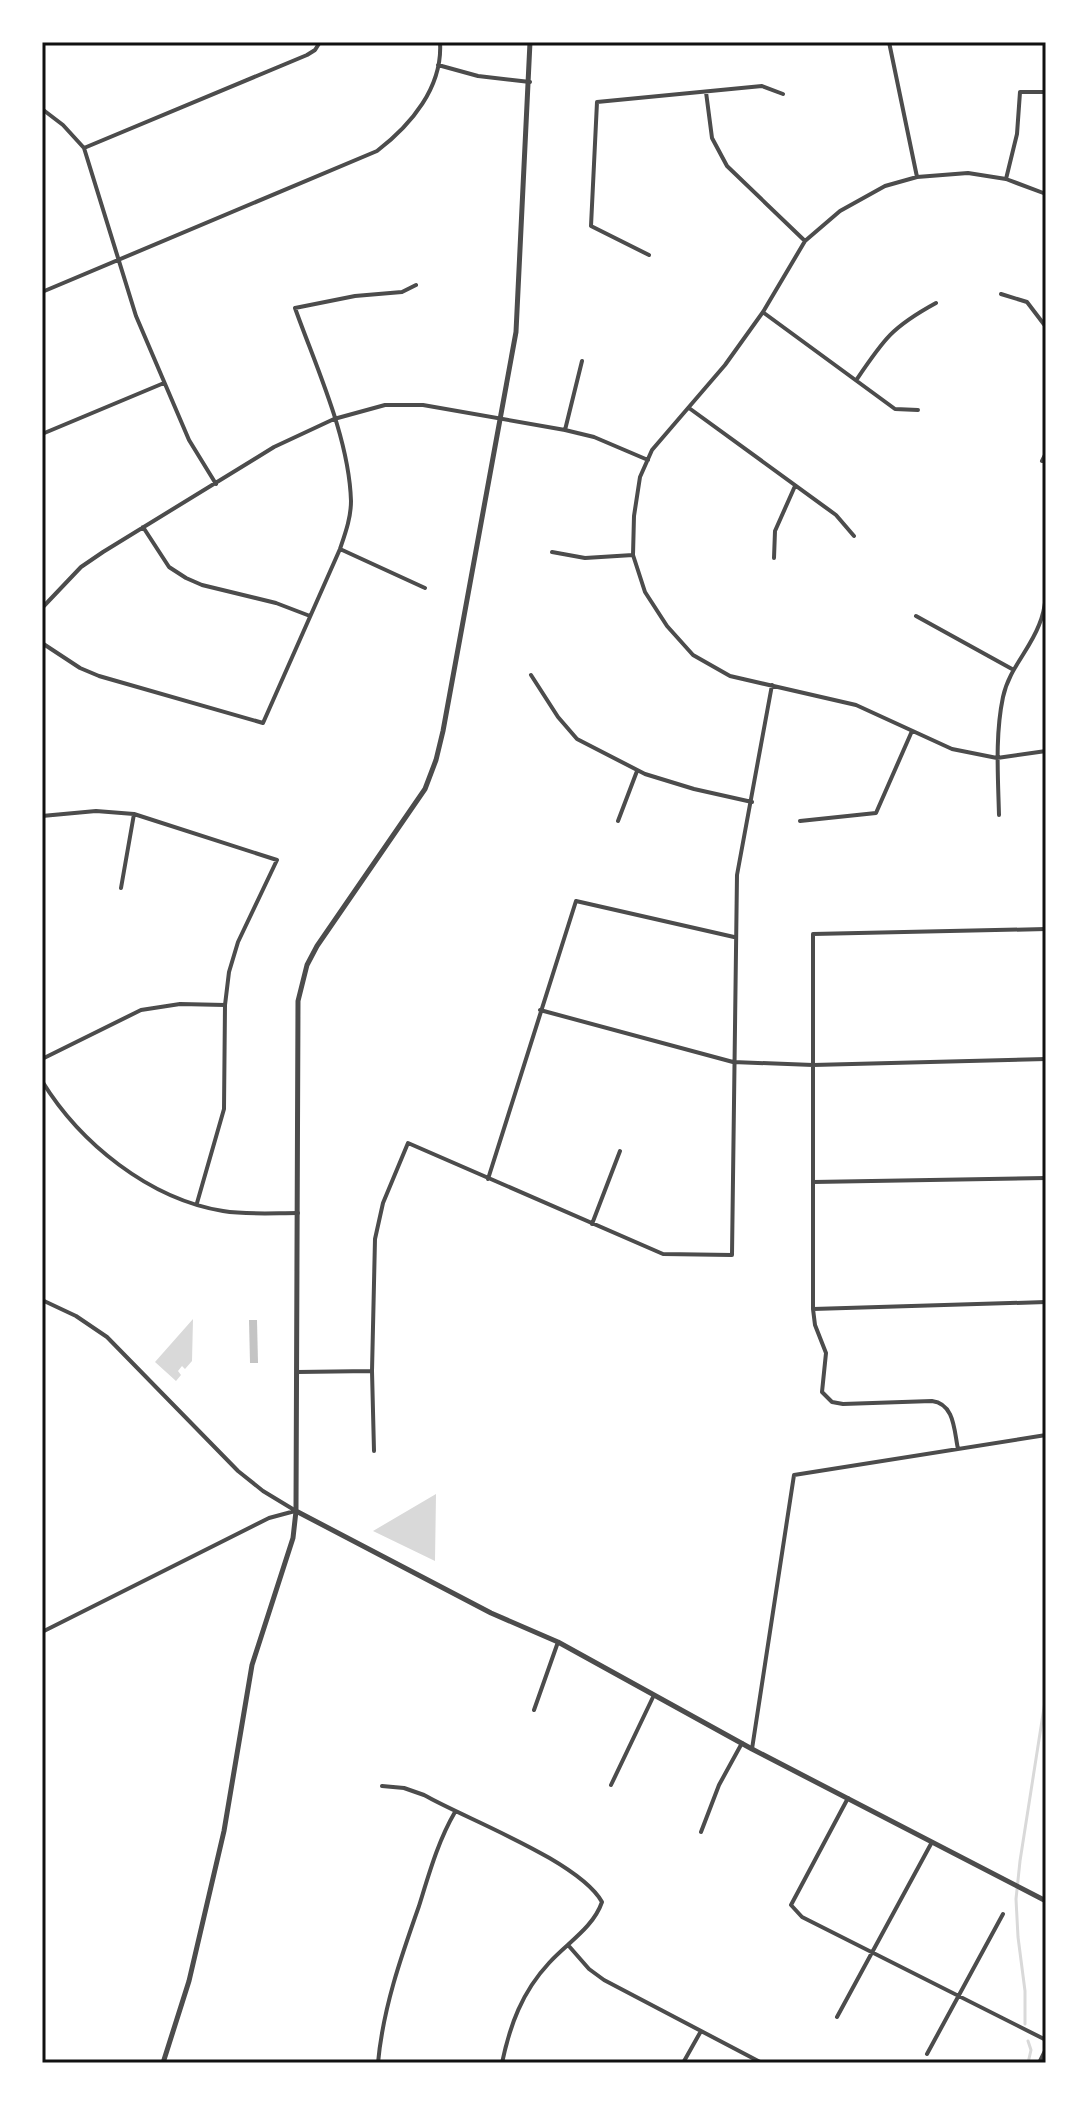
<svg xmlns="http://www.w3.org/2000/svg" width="1088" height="2105" viewBox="0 0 1088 2105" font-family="Cabin,sans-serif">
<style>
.water{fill:#d9d9d9}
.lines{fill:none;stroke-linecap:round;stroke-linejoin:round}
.stream{stroke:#d9d9d9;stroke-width:3}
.building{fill:#c4c4c4}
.minor{stroke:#4c4c4c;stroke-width:4}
.tertiary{stroke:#4c4c4c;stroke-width:5}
.neatline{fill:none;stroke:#111;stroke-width:3}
</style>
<rect width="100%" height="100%" fill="#fff"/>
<path class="water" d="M193,1319L192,1361L185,1369L182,1366L178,1371L181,1375L176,1381L155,1362Z
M436,1494L435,1561L373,1531Z"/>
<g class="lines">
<path class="stream" d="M1025,2024V1991L1018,1937L1016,1899L1020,1861L1046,1695
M1028,2063L1031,2050L1028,2041"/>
</g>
<path class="building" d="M249,1320H257L258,1363H250Z"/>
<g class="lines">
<path class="minor" d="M889,42L917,177
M438,65L478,76L530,82
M706,92L712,138L727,166L805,241
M42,109L63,125L84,148L136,316L189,440L216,484
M84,148L307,55L315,50L320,42
M1006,179L1017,134L1020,92H1046
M1046,194L1006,179L968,173L917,177L885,186L840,211L805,241L763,312L725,365L652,450L640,477L634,516L633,555L645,592L667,626L693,655L730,676L856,705L952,749L997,758L1046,751
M649,255L591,226L597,102L762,86L783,94
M42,292L377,151C411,125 443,87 440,42
M1001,294L1027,302L1046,327
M764,313L895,409L918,410
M857,379C884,339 892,327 936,303
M689,408L836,515L854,536
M565,430L582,361
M42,434L164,383
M1042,461L1046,453
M143,527L169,567L186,578L202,585L276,603L310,616
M340,549L425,588
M552,552L585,558L633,555
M774,558L775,531L795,486
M42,608L81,567L103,552L274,447L334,419L385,405H423L565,430L594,437L648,460
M916,616L1012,669
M42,643L80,668L99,676L263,723L340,549C345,534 351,518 351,501C349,437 316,367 295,308L355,296L402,292L416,285
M531,675L558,717L577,739L645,774L694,789L752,802
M999,815C998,776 995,735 1003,697C1009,669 1029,651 1039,625C1049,602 1046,576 1046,551
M42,816L96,811L134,814L277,860L238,942L229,972L225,1005L224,1109L197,1203
M618,821L637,771
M800,821L876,813L912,731
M121,888L134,814
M540,1010L733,1062L813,1065L1046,1059
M42,1059L141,1010L180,1004L225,1005
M42,1081C80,1143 149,1199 223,1211C248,1215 273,1213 298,1213
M488,1179L576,901L734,937
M813,1182L1046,1178
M592,1224L620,1151
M42,1300L76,1316L107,1337L238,1471L263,1491L296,1511
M813,1309L1046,1302
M297,1372L372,1371
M958,1449C954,1431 955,1404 932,1401L843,1404L832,1402L822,1392L826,1353L815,1325L813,1309V934L1046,929
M374,1451L372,1371L375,1239L383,1203L408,1143L663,1254L732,1255L737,875L772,685
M42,1632L269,1518L295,1511
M534,1710L558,1642
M752,1749L794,1475L1046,1435
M611,1785L654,1695
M382,1786L404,1788L424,1795C468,1820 579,1861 602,1902C593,1928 567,1943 549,1963C522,1992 510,2025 502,2063
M848,1798L791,1905L802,1917L1046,2040
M701,1832L719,1785L742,1743
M568,1945L589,1969L604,1980L762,2063
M837,2017L932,1842
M927,2054L1003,1914
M378,2063C383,2008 401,1957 419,1906C429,1874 438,1841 455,1812
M683,2063L701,2031
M1039,2063L1046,2049"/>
<path class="tertiary" d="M296,1511L491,1613L558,1642L752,1749L1046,1901
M163,2063L189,1981L224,1831L252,1665L293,1538L296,1511L298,1001L307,965L317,946L425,789L436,760L443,731L516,332L530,42"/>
</g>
<rect width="1088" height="2105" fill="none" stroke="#ffffff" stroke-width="88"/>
<rect x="44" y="44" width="1000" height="2017" class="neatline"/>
</svg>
